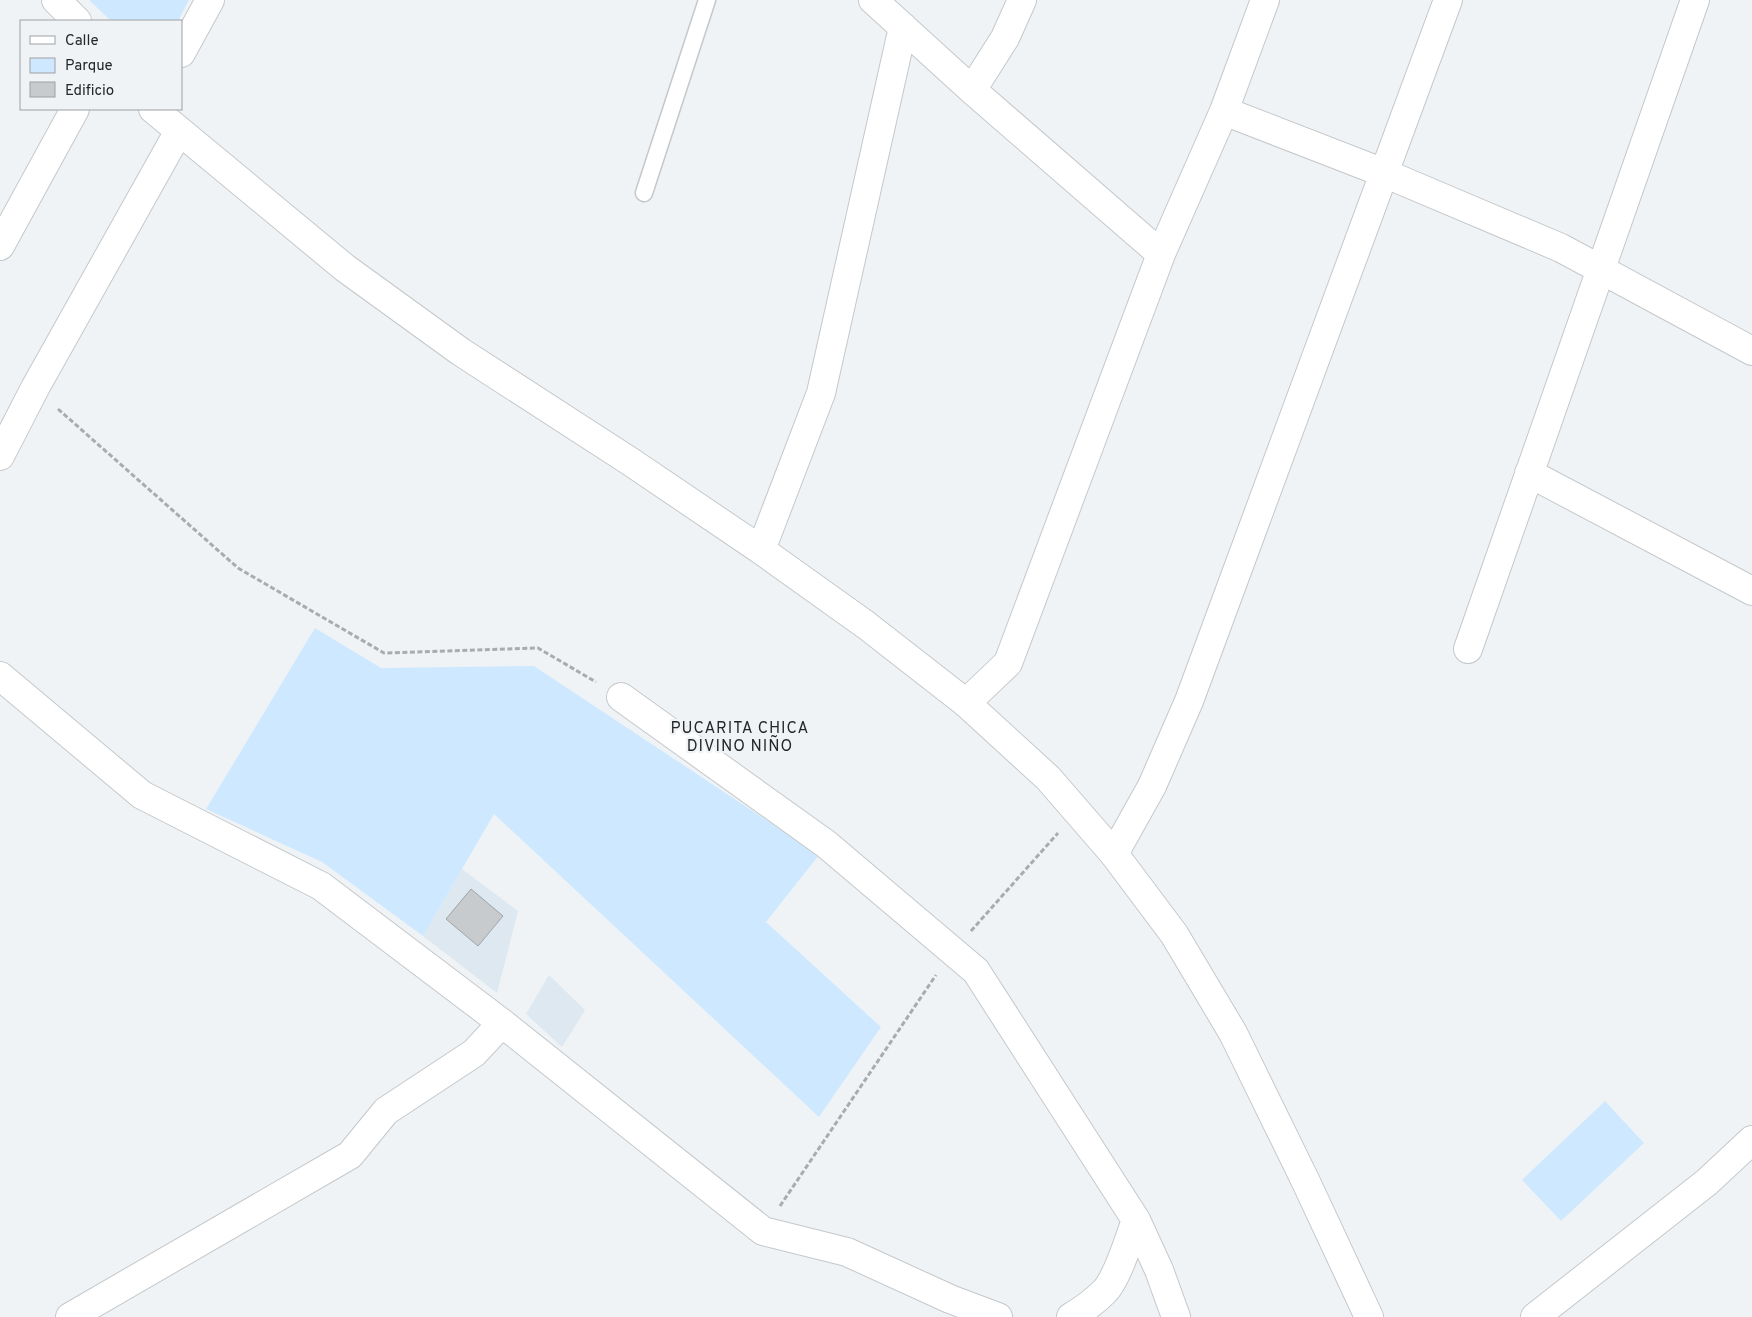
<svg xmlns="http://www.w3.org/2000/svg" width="1752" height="1317" viewBox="0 0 1752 1317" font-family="Overpass,sans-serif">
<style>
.built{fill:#dee8f0}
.green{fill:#cee9ff}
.building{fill:#c8cbce;stroke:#a1a4a7}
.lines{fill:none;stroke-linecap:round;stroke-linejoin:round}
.service-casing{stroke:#c5c8ca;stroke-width:19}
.minor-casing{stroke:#c5c8ca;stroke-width:30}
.tertiary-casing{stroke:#c5c8ca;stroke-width:30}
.path{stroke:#a9acae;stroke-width:3;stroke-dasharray:5 2.5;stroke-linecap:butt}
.service{stroke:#fff;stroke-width:16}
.minor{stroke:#fff;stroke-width:28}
.tertiary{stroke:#fff;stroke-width:28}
.labels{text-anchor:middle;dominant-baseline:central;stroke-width:4.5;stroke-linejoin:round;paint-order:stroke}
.neighbourhood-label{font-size:16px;letter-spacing:1px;fill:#252627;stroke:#eff3f5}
</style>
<rect width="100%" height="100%" fill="#eff3f5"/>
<path class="built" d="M462,869L518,911L497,993L423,936Z
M549,975L585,1010L562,1047L526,1014Z"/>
<path class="green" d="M89,0H189L178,21H111Z
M315,628L381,668L534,666L819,855L766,922L881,1027L819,1117L494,814L423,936L322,862L206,809Z
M1605,1101L1644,1143L1561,1221L1522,1180Z"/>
<path class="building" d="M471,889L503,916L478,946L446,919Z"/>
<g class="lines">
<g class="service-casing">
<path id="service" d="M644,193L707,0"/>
</g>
<g class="minor-casing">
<path id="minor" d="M873,0L972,90L1161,254
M181,53L210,0
M972,90L1005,38L1022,0
M1224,111L1384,173L1561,248L1752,351
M0,246L75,109
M0,456L35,388L179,131
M1529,473L1752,591
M761,550L821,393L903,27
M1468,649L1695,0
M0,676L142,795L321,886L502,1023L763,1231L847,1252L950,1299L998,1317
M621,697L826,844L976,971L1136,1220L1159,1270L1176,1317
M966,703L1008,663L1161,254L1224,111L1265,0
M1114,854L1152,786L1189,701L1448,0
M70,1317L350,1155L386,1111L474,1053L502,1023
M1071,1317C1083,1310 1095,1301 1105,1291C1118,1277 1129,1239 1136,1220
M1535,1317L1707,1182L1752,1140"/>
</g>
<g class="tertiary-casing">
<path id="tertiary" d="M56,0L77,21
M153,109L345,268L461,352L631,462L761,550L866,625L966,703L1048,778L1114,854L1174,934L1233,1033L1306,1182L1369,1317"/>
</g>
<path class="path" d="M58,409L238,568L384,653L538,648L596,682
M971,931L1058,833
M780,1206L936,975"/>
<use href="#service" class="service"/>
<use href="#minor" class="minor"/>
<use href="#tertiary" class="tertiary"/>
</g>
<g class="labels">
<g class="neighbourhood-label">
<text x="740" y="729">PUCARITA CHICA<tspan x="740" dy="18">DIVINO NIÑO</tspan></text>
</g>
</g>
<rect x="20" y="20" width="162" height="90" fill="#eff3f5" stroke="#9ea1a3"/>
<rect x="30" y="36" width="25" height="8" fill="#ffffff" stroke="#9ea1a3"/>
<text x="65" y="45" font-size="15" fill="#252627">Calle</text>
<rect x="30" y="58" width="25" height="15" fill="#cee9ff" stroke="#9ea1a3"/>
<text x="65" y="70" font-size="15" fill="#252627">Parque</text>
<rect x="30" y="82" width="25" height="15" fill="#c8cbce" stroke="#9ea1a3"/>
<text x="65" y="95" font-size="15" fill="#252627">Edificio</text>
</svg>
